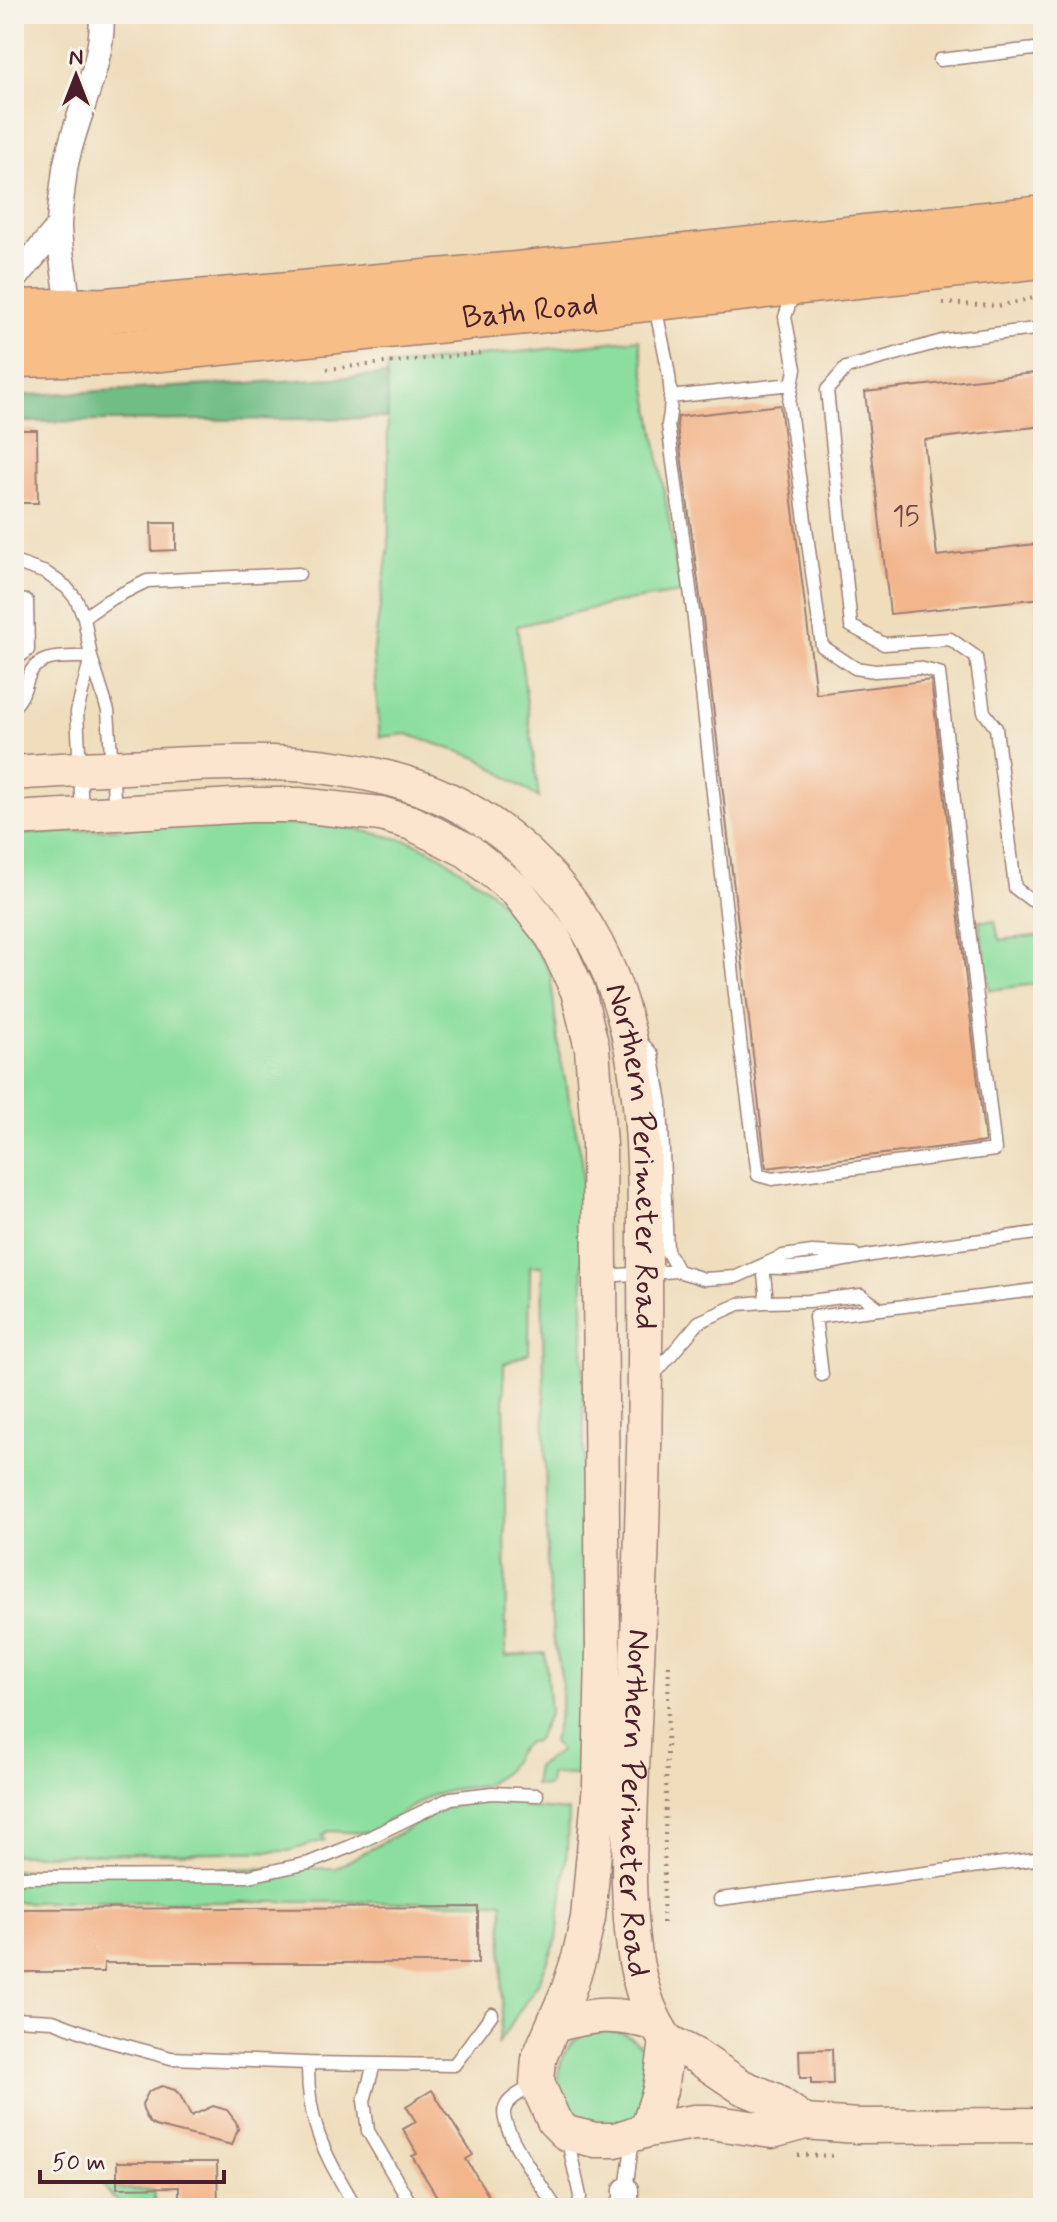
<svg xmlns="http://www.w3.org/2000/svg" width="1057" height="2222" viewBox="0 0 1057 2222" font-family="Mynerve,sans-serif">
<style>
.green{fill:#8cde9f;stroke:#6b7e65;stroke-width:2}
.forest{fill:#71bd86;stroke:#5e6e58;stroke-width:2}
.building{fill:#f2b58c}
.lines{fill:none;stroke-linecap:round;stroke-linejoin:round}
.lane-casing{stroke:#9c7e74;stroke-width:15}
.street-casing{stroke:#9c7e74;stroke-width:27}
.secondary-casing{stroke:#9c7e74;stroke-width:37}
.highway-casing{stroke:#9c7e74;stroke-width:47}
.path{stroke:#9c7e74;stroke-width:4;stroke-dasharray:2 6;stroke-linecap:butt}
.lane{stroke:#fff;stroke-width:12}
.street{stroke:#fff;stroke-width:24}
.secondary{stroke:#fce5cf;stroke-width:34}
.highway{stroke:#f7be88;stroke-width:44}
.labels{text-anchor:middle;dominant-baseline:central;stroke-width:6;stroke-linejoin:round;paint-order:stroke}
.number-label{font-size:28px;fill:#744443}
.street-label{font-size:32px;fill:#4a1f2b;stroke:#f7f3e8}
</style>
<rect width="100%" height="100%" fill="#f7f3e8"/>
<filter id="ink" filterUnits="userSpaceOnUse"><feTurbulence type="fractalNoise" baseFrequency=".0125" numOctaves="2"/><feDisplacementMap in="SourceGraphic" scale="16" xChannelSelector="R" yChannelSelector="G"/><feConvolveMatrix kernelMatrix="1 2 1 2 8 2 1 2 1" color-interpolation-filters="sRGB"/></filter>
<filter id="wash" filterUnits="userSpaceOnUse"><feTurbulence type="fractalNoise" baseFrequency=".006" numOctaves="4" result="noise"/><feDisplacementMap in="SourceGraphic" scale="32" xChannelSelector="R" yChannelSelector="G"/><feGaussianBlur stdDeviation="1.8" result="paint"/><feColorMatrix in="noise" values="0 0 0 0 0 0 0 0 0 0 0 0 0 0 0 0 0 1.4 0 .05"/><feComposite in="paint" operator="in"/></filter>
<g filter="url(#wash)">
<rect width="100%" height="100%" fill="#efddbc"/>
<path class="green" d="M639,339L681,593L615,603L517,626L539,798L478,758L407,734L380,737L373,655L389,545L387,366Z
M211,822L343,826L413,842L440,855L492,892L511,914L550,972L560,1056L582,1159L586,1768L576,1775L550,1774L549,1786L534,1785L537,1766L560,1751L553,1741L561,1706L562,1680L553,1635L547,1564L542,1266H530L529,1353L504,1364L506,1656L545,1653L550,1712L536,1741L527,1742L518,1751L505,1772L484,1786L455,1789L428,1797L369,1833L328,1831L322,1836L325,1840L288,1851L14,1855V835Z
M979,921H995L999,940L1043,935V983L990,990Z
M486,1801H523V1807L568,1811L567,1849L557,1939L540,1980L497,2045L502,2019L503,1902H14V1870L336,1868L454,1803Z
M621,2032C634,2039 652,2051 652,2068C653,2075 647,2085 645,2092C643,2099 641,2109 636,2114C614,2137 576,2124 563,2099C551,2076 563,2039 590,2033C599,2030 611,2032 621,2032Z
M104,2185H116L117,2189L154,2190V2202L167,2203V2207C143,2206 115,2212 104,2185Z"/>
<path class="forest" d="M387,375L388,418L14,422V396Z"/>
<g id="blocks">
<path class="building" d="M1043,372V426L924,440L937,556L1043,543V598L890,614L865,392Z
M780,405L816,694L931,680L985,1142L766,1168L703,618L677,425L678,417Z
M14,430H37L38,503H14Z
M151,523H176V550L152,551Z
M478,1907V1963H104V1972H14V1909Z
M832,2049L833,2084H811V2078H800L799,2050Z
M162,2086L175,2090L180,2095L191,2116L213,2106L227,2110L236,2122L238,2129L232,2145L155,2126L149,2122L143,2110L142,2104L149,2091Z
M432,2090L473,2155L466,2159L496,2208H444L412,2156L417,2154L403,2129L416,2122L406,2106Z
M117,2162H217L218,2208H179V2187L117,2188Z"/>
</g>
</g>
<g filter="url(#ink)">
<use href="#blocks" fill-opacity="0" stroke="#9c7e74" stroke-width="2"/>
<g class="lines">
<g class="lane-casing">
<path id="lane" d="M940,60L1043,48
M655,304C661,343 677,385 668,425L694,619L741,1049L758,1175L772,1179L995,1150L939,673L919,668L875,671L855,668L822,646L789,402L795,369L785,317L794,290
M1043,328L946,340L846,368L827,390L851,626L884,644L950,639L976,657L984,712L996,728L1015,888L1031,900L1043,898
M670,397L792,384
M14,562L46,573L66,587L76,599L84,617L91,657L108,711L115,812
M14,600L27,601L28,650L14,661
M84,617L109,600L147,581L299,574
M14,706C23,698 24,689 28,678C36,652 69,658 91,657
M82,812L77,712L90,661
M640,1041L652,1054L661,1102L667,1251L678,1271
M763,1267C806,1271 831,1262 872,1255C929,1246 986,1240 1043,1232
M603,1276L678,1271L704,1279L736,1277L783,1256L812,1252L854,1254
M765,1302L809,1301L861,1295L879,1308
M822,1375L815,1317L1043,1289
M653,1376L699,1322L739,1304L765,1302L766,1292L763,1267
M14,1877L249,1876L309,1863L354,1845L451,1798L492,1793L537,1795
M720,1899L1043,1858
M14,2019L53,2021L101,2039L171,2058L308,2063L454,2065L492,2014
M308,2063C307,2127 326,2155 356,2208
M374,2064L364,2101L368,2131L413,2208
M534,2085C525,2091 509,2097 505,2108C497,2127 545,2190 556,2208
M567,2137L580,2196L579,2208
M614,2208L626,2190L633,2138"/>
</g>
<g class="street-casing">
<path id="street" d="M14,280L59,226
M69,322C69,288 59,255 59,224C60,206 63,187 65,169C72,125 107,56 101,14
M626,2190V2208"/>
</g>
<g class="secondary-casing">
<g id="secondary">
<path id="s1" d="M14,773C59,769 105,768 150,766C242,761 331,757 420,788C501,817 567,881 603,958C648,1055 645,1170 645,1274C646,1386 644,1498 639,1611C636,1701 629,1792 629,1883C631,1936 635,1997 667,2041L660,2090L647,2130"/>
<path d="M14,819L250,805H299L381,814L412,823L468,851L517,891L553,937L578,991L592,1048L599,1145L603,1653L600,1785L588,1918L579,1958L568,1991L539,2058L537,2083L554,2121L566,2133L595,2140H615L647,2130L694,2122H710L772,2131L805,2122L857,2126L1043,2125"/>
<path d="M554,2025C594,2014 613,2012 654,2023"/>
<path d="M667,2041L696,2056L742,2087L774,2100L805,2122"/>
</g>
</g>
<g class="highway-casing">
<g id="highway">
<path d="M14,312L106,310L517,274L1043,218"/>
<path id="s2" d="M14,355L121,353L536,311L1043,256"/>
</g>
</g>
<path class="path" d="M943,303L998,306L1043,296
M327,369L482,353
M663,1923L669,1663
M798,2155L837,2156"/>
<use href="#lane" class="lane"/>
<use href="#street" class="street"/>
<use href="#secondary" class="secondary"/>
<use href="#highway" class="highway"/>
</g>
</g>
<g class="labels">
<g class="number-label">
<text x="906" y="517">15</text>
</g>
<g class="street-label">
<text stroke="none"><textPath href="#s2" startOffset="518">Bath Road</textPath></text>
<text stroke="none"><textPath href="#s1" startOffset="868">Northern Perimeter Road</textPath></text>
<text stroke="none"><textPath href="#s1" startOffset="1516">Northern Perimeter Road</textPath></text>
</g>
</g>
<rect width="1057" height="2222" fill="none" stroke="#f7f3e8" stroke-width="48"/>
<g transform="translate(76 76)" stroke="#f7f3e8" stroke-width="6" paint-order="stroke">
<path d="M0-6L14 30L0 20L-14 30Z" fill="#4a1f2b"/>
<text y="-12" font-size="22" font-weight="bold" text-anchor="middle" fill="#4a1f2b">N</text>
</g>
<path d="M40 2170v12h184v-12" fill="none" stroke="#4a1f2b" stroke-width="4"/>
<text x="52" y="2170" font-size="24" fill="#4a1f2b" stroke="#f7f3e8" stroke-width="6" paint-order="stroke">50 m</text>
</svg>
